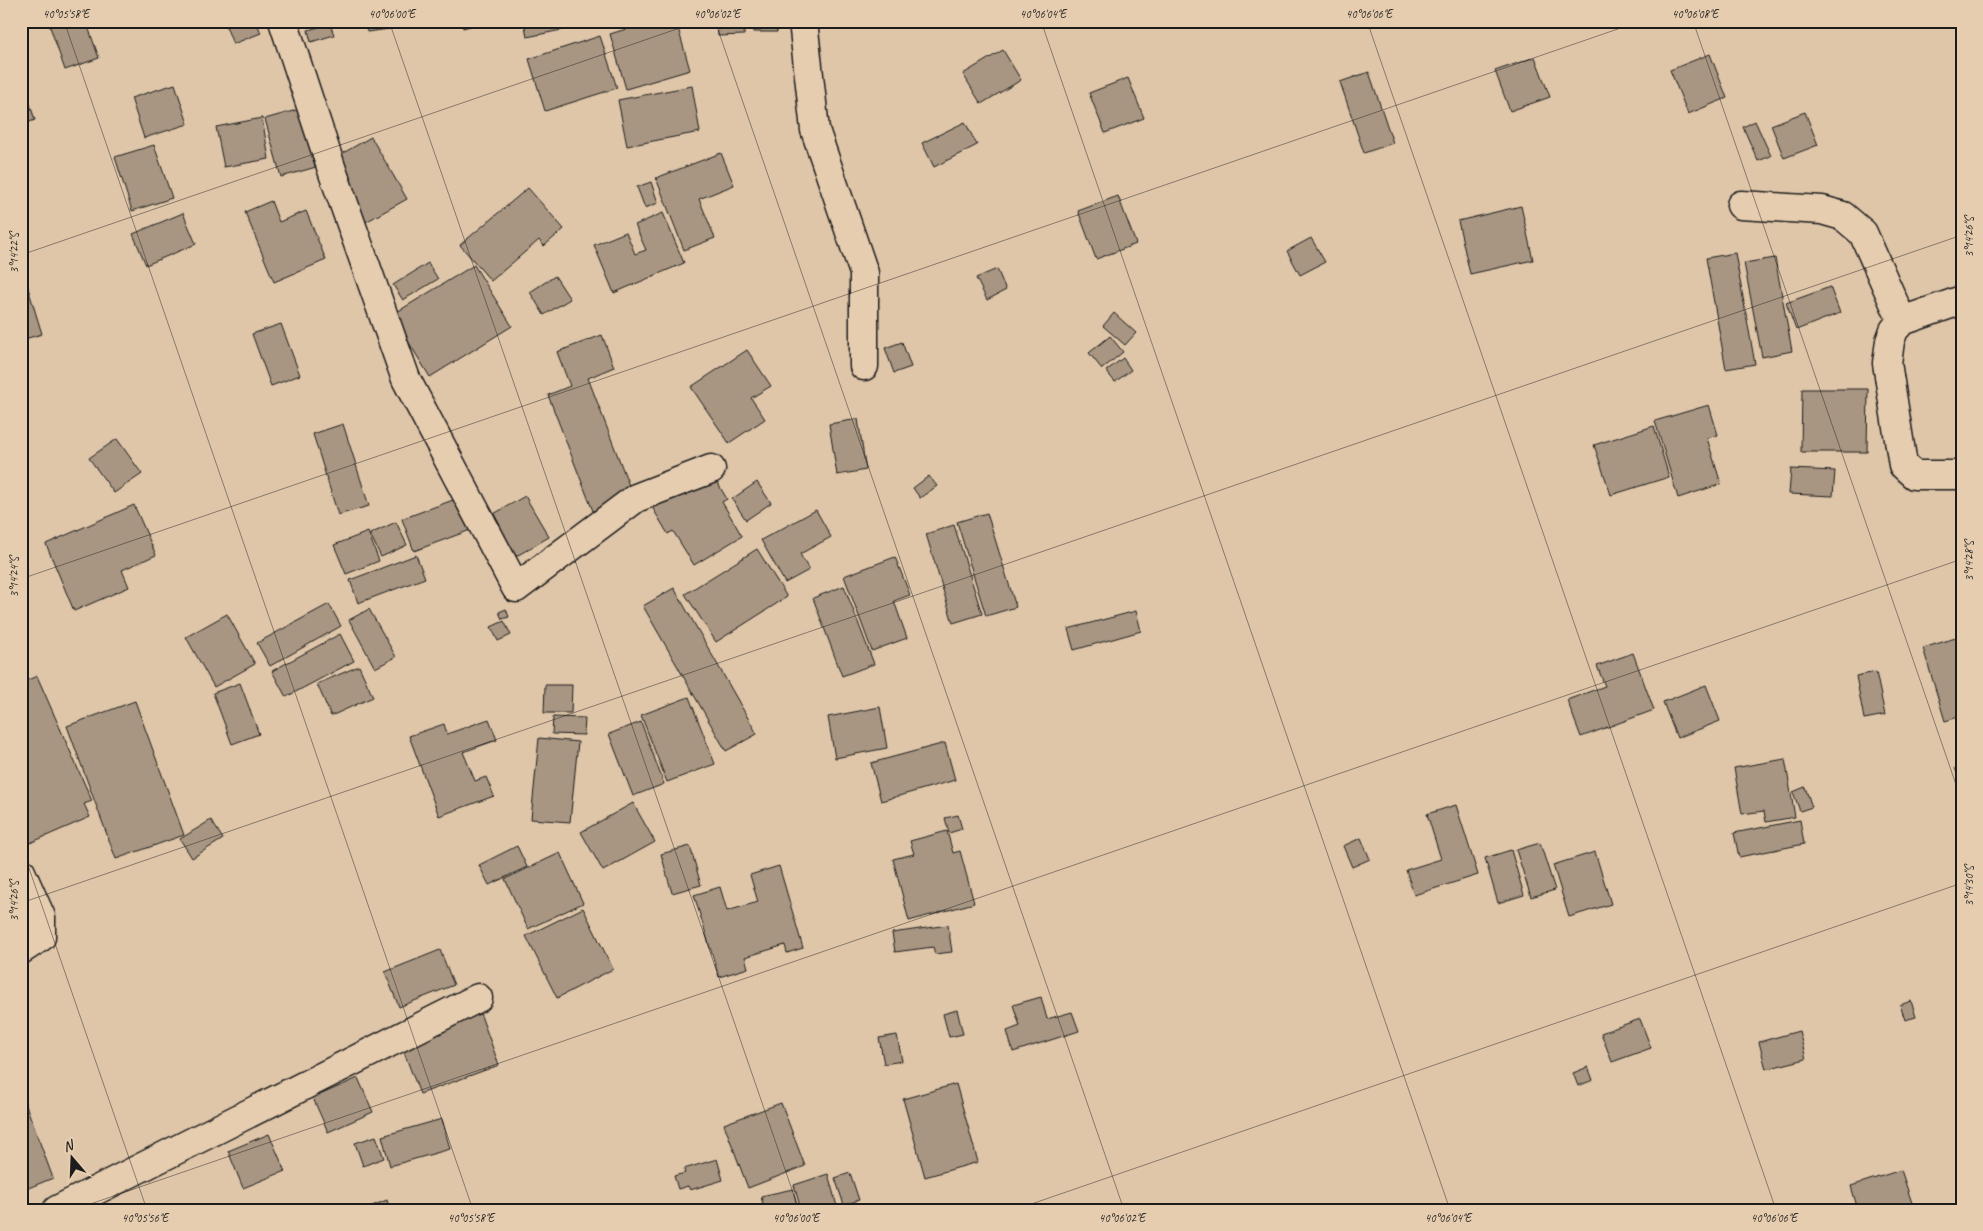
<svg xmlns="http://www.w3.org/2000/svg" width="1983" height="1231" viewBox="0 0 1983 1231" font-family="Caveat,sans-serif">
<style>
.building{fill:#a89682;stroke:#1c1c1c}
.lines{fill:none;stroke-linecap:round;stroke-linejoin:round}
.minor-casing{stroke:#1c1c1c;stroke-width:31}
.minor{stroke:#e7cdaf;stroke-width:28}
.ticks{fill:none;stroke:#1c1c1c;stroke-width:1;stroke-opacity:0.45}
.neatline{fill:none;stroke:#1c1c1c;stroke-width:2}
.ticks-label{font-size:12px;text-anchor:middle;fill:#1c1c1c}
</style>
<rect width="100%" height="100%" fill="#dfc6a9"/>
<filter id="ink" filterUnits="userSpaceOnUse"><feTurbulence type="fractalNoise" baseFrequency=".02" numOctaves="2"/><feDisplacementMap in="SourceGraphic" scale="10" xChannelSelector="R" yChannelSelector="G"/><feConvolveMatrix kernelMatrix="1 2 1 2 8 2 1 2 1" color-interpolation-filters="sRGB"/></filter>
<g filter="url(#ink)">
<path class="building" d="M48,21H86L99,58L65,70Z
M224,21H256L261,33L233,44Z
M365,21H426V24L367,32Z
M461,21H482V23L463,28Z
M524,21H596V23L527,37Z
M599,21H621V22L600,26Z
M652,21H676L690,70L626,89L610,34Z
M717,21H744V35L718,36Z
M752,21H777V32H753Z
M330,24L334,35L311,42L308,30Z
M600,36L617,88L545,111L529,59Z
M1003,50L1021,80L981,104L963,74Z
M1710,54L1727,98L1688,114L1670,70Z
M1535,57L1550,97L1510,111L1495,71Z
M1369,72L1393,143L1364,153L1340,82Z
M21,76L35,120L21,125Z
M1128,78L1144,118L1105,133L1089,93Z
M175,84L188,124L144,138L131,98Z
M692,86L700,132L627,146L618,100Z
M307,107L323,165L281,177L265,119Z
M1805,112L1818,145L1784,158L1771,125Z
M262,118L269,159L224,167L216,127Z
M1755,121L1771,156L1758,161L1743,127Z
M965,122L977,145L934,167L922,143Z
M371,137L407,199L362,224L340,186L352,179L338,156Z
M154,145L172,198L132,211L115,157Z
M721,153L734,185L699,199L715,238L684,250L656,178Z
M651,182L658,203L645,208L637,187Z
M528,188L564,229L544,246L539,240L491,281L460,245Z
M1118,196L1136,244L1096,259L1078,211Z
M271,201L279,222L306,211L326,260L274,282L245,212Z
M1521,206L1533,260L1470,274L1458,221Z
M183,213L196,244L146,265L133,234Z
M663,213L684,263L614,293L594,245L626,232L635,254L646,250L635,225Z
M1311,238L1325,262L1300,275L1287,251Z
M1735,253L1755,364L1726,369L1706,258Z
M1775,258L1792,351L1762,357L1744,263Z
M428,263L438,279L403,300L393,285Z
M21,265L42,334L21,340Z
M474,265L512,326L430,377L392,315Z
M997,269L1006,290L987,300L976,278Z
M555,276L570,299L544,315L530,292Z
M1830,287L1840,313L1796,330L1786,303Z
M1114,313L1136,333L1125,345L1103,326Z
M281,324L300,375L271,386L252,334Z
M602,335L614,367L588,378L633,496L593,511L548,395L570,386L557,352Z
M1110,336L1123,352L1102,369L1089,353Z
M902,342L911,367L894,373L885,348Z
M747,350L771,386L751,398L765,419L729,443L691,387Z
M1123,358L1131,370L1115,382L1106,371Z
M1802,389H1868L1867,452H1801Z
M1709,405L1718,435L1707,438L1721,484L1678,498L1655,421Z
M858,419L866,470L837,475L829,424Z
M343,424L369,506L338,515L313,434Z
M1654,426L1669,477L1611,495L1594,445Z
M117,439L142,474L114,493L89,458Z
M1791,469L1835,471L1833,496L1789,494Z
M711,472L727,499L722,502L742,536L694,565L673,531L668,534L652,507Z
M929,476L937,486L920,498L913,488Z
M757,482L771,503L746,520L732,499Z
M525,496L549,537L508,561L485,519Z
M461,497L473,529L414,551L402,519Z
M134,505L156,555L122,570L129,587L74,611L46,544Z
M816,510L831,537L800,554L809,570L785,583L761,540Z
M987,513L1016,607L986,616L957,522Z
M396,522L407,545L381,557L370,534Z
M954,525L982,614L953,623L926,534Z
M368,532L379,561L346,574L334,545Z
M757,549L787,597L716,642L685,594Z
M416,555L425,578L358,603L350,580Z
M895,557L910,595L894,601L907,638L872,651L844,576Z
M844,586L874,664L842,676L813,598Z
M674,588L757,734L726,751L643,606Z
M329,604L341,626L270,666L257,643Z
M369,609L396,657L375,668L349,620Z
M506,609L509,617L502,619L499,612Z
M1136,611L1141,631L1074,650L1068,629Z
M227,614L255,664L214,687L186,637Z
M504,621L511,635L498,641L491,627Z
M340,634L354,661L286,697L272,671Z
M1962,636V716L1945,721L1923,648Z
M1633,653L1654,710L1581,737L1567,700L1605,686L1597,666Z
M359,666L373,697L331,716L317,684Z
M1876,672L1885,715L1864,719L1856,676Z
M37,676L92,801L84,804L90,817L30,843L21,824V683Z
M240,683L259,734L232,744L213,693Z
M545,685H572L571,713H544Z
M1706,685L1720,721L1677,738L1663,702Z
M689,697L715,764L667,782L641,715Z
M135,701L184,835L116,859L67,726Z
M880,707L887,748L835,758L828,717Z
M553,717L585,718L584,735L552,734Z
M489,719L497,740L463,752L475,781L486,777L494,796L439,816L409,736L444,724L447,734Z
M641,722L664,784L633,796L609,734Z
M539,738L578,742L570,822L531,819Z
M945,743L955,780L881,801L871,763Z
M1785,759L1795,817L1766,822L1764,811L1742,814L1734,768Z
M1962,765V785L1955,768Z
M1805,787L1812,807L1800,811L1793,792Z
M633,803L655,842L603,871L581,832Z
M1456,805L1478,875L1414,895L1406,870L1441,859L1427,814Z
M958,815L962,829L949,833L945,818Z
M211,820L223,839L192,858L180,839Z
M1800,820L1804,844L1739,857L1734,833Z
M947,831L953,853L960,851L974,903L909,921L893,859L914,854L910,841Z
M1361,838L1370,859L1352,867L1343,846Z
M1540,843L1555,890L1531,897L1516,850Z
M517,846L527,867L489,885L479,865Z
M690,846L701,885L672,893L661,854Z
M1511,850L1524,895L1498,903L1485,858Z
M1595,852L1611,904L1569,917L1553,865Z
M560,853L583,903L528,929L505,879Z
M779,866L803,948L787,953L785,945L745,957L748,968L719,977L694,895L720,887L727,911L758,902L750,875Z
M583,908L613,969L557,998L526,936Z
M948,925L952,952L935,954L933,947L895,952L892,933Z
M440,950L454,985L399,1007L385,972Z
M1041,997L1047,1019L1072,1012L1079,1031L1013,1052L1007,1031L1020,1026L1013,1005Z
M1911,1001L1916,1017L1905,1020L1900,1005Z
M957,1010L963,1034L949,1037L943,1014Z
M480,1013L499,1065L420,1094L400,1042Z
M1640,1019L1651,1048L1612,1062L1601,1033Z
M1799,1031L1806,1059L1766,1069L1759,1042Z
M897,1035L902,1061L884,1064L879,1038Z
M1588,1067L1593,1080L1578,1086L1573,1073Z
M358,1078L373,1112L328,1132L313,1098Z
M956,1084L978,1162L925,1177L903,1099Z
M21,1092L53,1178L21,1191Z
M781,1103L805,1166L748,1188L724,1124Z
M442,1119L450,1149L390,1166L382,1136Z
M269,1134L285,1171L243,1188L228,1151Z
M376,1136L384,1158L363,1166L355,1143Z
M717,1159L723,1180L690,1190L688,1186L678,1189L674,1176L685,1173L684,1169Z
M1901,1170L1912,1203L1890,1210H1858L1851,1186Z
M850,1173L859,1200L844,1205L835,1178Z
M828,1174L838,1210H801L794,1185Z
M793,1189L798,1210H764L761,1196Z
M387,1200L390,1210H362Z"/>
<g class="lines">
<g class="minor-casing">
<path id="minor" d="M283,21L333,173L406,379L516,588L636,498L711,469
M803,21L815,130L864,273V366
M1741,205L1822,210L1843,216L1863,233L1902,321
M1962,300L1902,321L1894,330L1890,341L1887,363L1903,465L1914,475H1962
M21,872L41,917V937L21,950
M57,1210L478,998"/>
</g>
<use href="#minor" class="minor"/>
</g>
</g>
<path class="ticks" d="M64,21L473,1210M389,21L799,1210M715,21L1124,1210M1041,21L1450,1210M1367,21L1776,1210M1693,21L1962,802M21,255L700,21M21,579L1641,21M21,845L147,1210M21,903L1962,235M73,1210L1962,559M1014,1210L1962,883M1956,1210L1962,1208"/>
<rect width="1983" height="1231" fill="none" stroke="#e7cdaf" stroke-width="55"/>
<g transform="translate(72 1158) rotate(341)" stroke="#e7cdaf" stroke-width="4" paint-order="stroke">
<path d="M0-4L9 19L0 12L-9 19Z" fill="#1c1c1c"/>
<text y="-8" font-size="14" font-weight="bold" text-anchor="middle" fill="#1c1c1c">N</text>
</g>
<rect x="28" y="28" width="1928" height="1176" class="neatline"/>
<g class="ticks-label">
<text x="66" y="18">40°05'58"E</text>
<text x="392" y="18">40°06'00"E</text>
<text x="717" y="18">40°06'02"E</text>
<text x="1043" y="18">40°06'04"E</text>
<text x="1369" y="18">40°06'06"E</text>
<text x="1695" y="18">40°06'08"E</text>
<text transform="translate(1969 237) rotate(-90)" y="4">3°14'26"S</text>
<text transform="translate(14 253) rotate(-90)" y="4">3°14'22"S</text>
<text transform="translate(1969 561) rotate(-90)" y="4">3°14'28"S</text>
<text transform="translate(14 577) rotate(-90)" y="4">3°14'24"S</text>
<text transform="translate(1969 886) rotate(-90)" y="4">3°14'30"S</text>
<text transform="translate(14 901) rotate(-90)" y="4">3°14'26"S</text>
<text x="145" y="1222">40°05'56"E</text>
<text x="471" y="1222">40°05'58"E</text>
<text x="796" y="1222">40°06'00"E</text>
<text x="1122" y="1222">40°06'02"E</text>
<text x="1448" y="1222">40°06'04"E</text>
<text x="1774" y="1222">40°06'06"E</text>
</g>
</svg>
